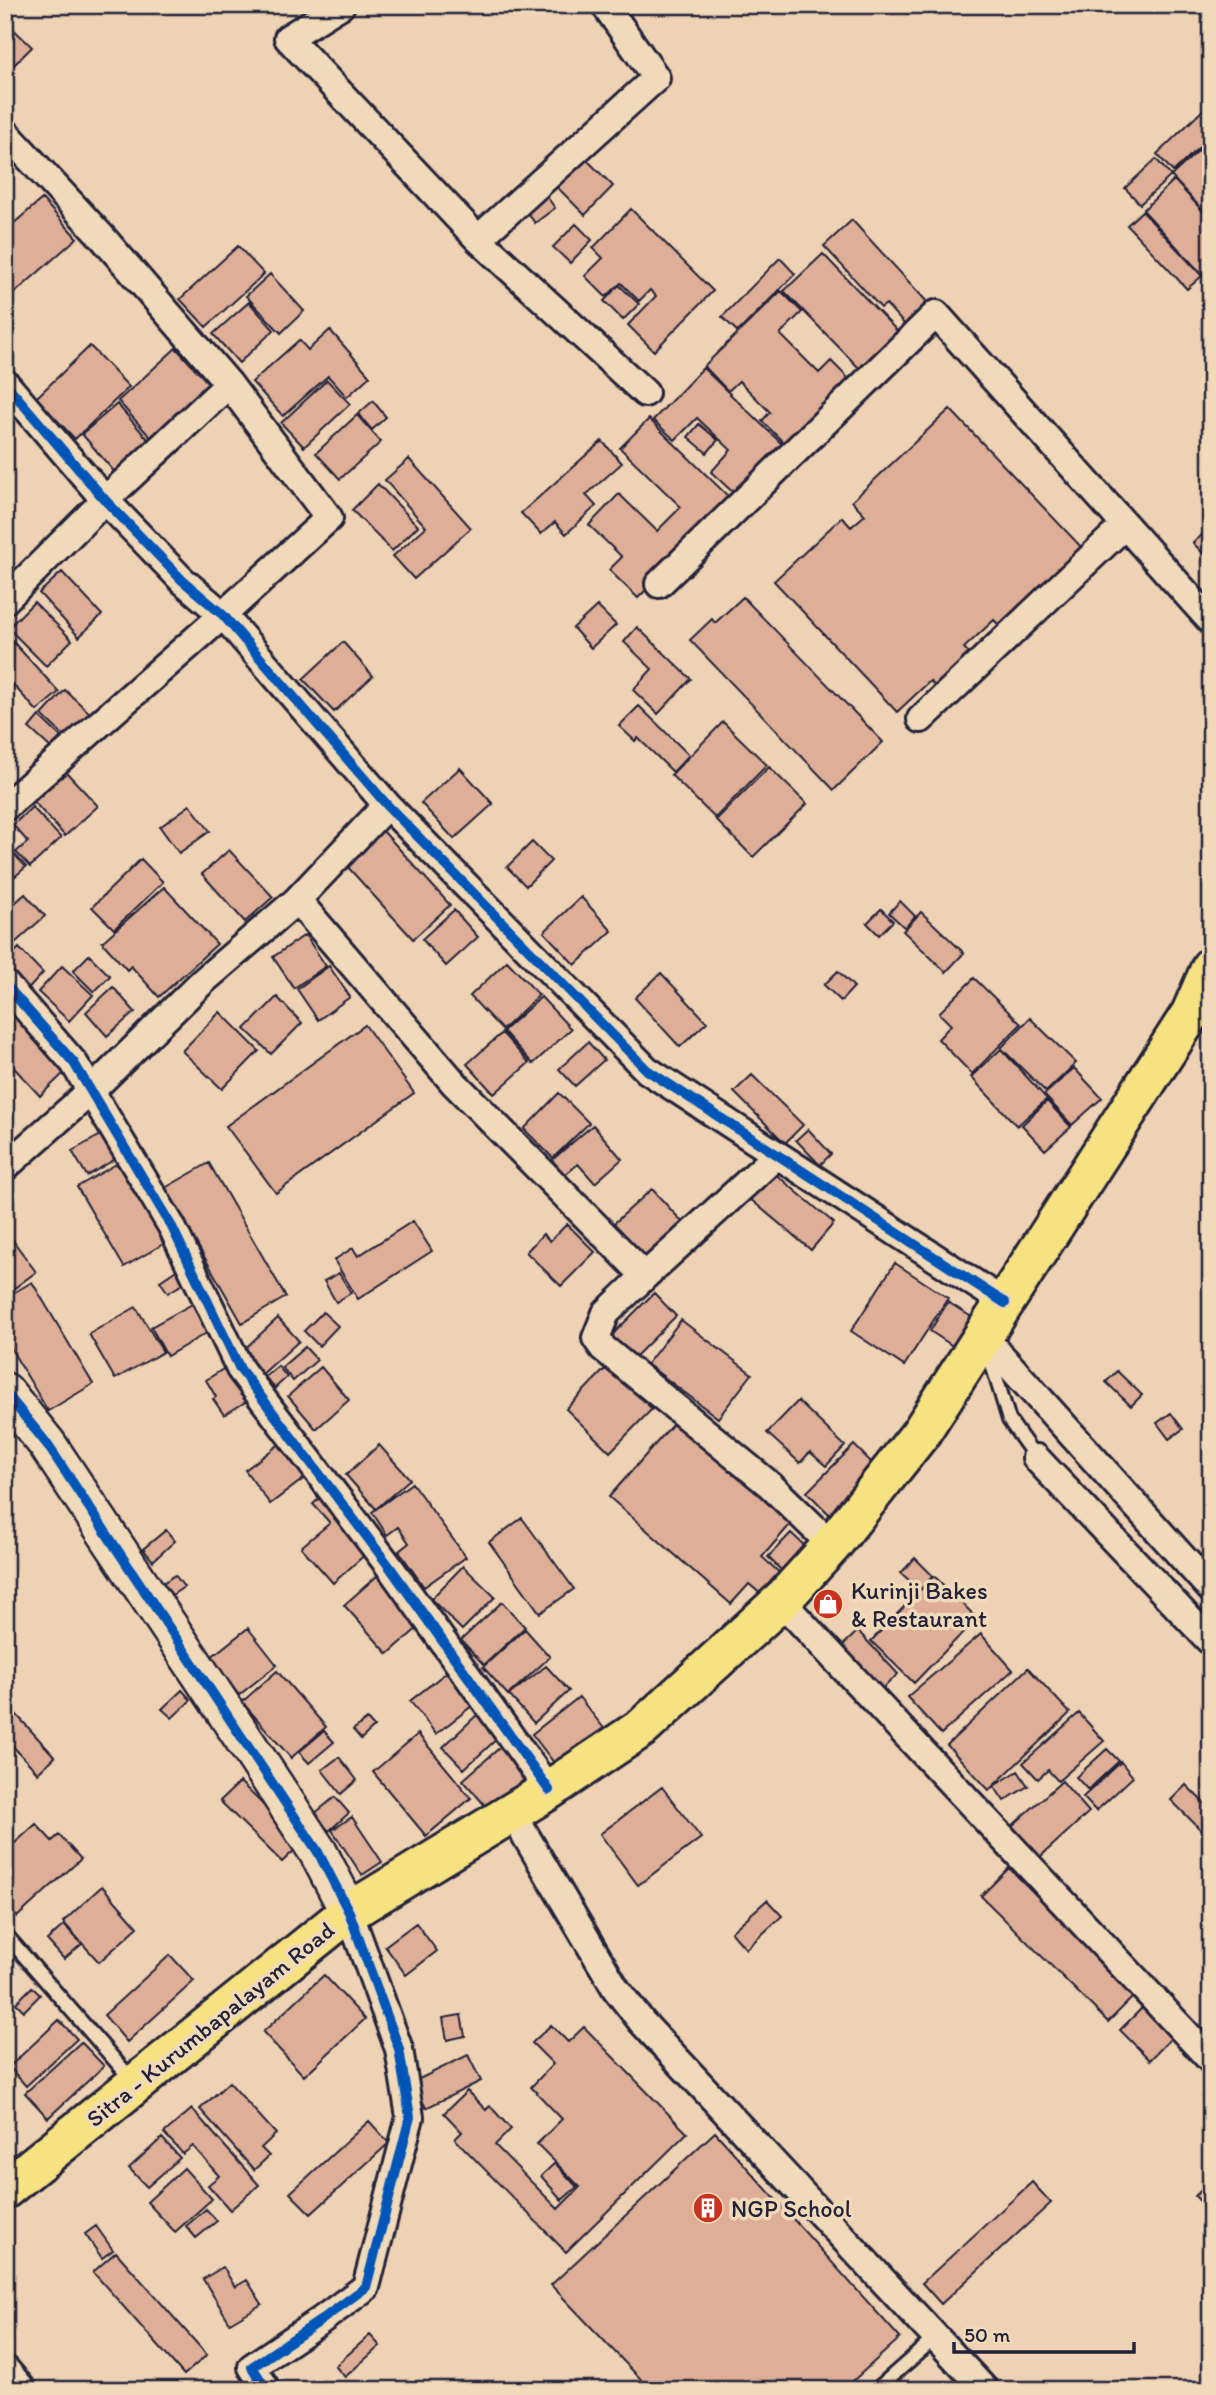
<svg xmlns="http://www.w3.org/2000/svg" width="1216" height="2395" viewBox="0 0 1216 2395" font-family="Itim,sans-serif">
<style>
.building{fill:#dfae96;stroke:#22223b;stroke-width:2}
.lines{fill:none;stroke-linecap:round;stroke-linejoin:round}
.lane-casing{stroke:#22223b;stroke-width:18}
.street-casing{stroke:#22223b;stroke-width:32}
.secondary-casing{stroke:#22223b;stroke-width:42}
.primary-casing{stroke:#22223b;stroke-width:44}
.lane{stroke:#f0dab9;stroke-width:12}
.street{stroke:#f0dab9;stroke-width:26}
.secondary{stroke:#f0dab9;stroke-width:37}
.primary{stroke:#f7e281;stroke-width:38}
.cycleway-casing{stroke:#f0dab9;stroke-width:15}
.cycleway{stroke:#0057b8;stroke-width:10}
.labels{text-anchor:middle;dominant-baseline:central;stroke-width:7;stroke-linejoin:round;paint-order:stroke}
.poi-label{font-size:24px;fill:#22223b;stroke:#f0dab9;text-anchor:start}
.street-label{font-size:24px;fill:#22223b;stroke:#f0dab9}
</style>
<rect width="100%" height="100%" fill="#eed2b3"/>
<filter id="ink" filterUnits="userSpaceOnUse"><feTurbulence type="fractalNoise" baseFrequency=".0143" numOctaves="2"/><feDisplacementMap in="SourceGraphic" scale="14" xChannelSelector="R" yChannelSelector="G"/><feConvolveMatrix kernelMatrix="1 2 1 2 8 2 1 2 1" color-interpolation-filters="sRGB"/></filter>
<g filter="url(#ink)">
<path class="building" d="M5,21L32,47L5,74Z
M1205,108L1211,114V136L1173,172L1157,154Z
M1211,139V219L1171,176Z
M585,158L613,186L585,215L556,186Z
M1156,159L1171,176L1140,204L1125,188Z
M1174,180L1211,220V284L1143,210Z
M545,194L555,208L535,223L525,209Z
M42,199L77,238L8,299L5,296V231Z
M631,209L713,291L654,351L628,325L656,296L650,290L639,301L621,283L606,297L585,276L603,258L593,248Z
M1142,211L1202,276L1187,289L1127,225Z
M852,220L929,304L905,325L886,304L881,308L824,246Z
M576,224L592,240L570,263L553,247Z
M238,246L264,274L206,327L180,299Z
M823,254L901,335L863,372L784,291Z
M780,258L795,274L738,332L722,317Z
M270,274L304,311L281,333L246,296Z
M619,285L639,304L623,320L604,301Z
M781,291L802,312L780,334L819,373L831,361L853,383L788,447L762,421L770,412L739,381L728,391L704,366Z
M249,302L274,330L239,363L213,334Z
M330,330L370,376L347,397L328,376L283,416L252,382L299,340L308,350Z
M90,346L129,387L75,439L36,398Z
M176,348L212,387L153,440L118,401Z
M703,368L784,446L738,497L711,472L731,450L697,418L675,440L653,420Z
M327,380L350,404L304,447L281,423Z
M373,401L386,417L372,430L358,414Z
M117,404L153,445L117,475L82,434Z
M950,409L1085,551L1003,629L994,620L964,648L972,656L937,689L930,681L897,712L774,581L842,517L851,527L865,515L852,501Z
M357,415L381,442L340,479L316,453Z
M649,419L733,501L638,598L609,570L622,557L589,525L619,494L657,531L681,507L620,448Z
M699,424L718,440L707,453L688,437Z
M602,441L622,463L586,495L596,506L566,534L555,522L541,534L521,513Z
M409,459L471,528L414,579L393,556L426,527L385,480Z
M378,484L418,526L392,551L352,510Z
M1211,527V561L1193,543Z
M62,572L102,615L79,637L39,593Z
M743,597L883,742L834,790L690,640L712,619L715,623Z
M34,602L72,640L46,666L8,628Z
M597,606L616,625L591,648L573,628Z
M637,627L691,679L658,714L633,690L652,669L624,642Z
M5,633L59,692L37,711L5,676Z
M343,642L373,676L334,712L303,679Z
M65,690L93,716L69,741L42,715Z
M639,706L689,755L673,772L638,738L635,741L619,726Z
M39,716L61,737L51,748L29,728Z
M723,722L767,765L715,818L671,775Z
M769,767L807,804L753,857L716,820Z
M460,768L493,804L454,839L421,803Z
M66,772L98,806L65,836L34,802Z
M190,805L210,831L179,853L160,827Z
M32,807L61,838L30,867L16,852L28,842L13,825Z
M383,831L450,905L413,939L346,865Z
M532,842L551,861L526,886L507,867Z
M5,844L26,867L13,878L5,869Z
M229,850L273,897L245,922L202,874Z
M141,859L163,882L114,929L92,907Z
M164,887L217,944L159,997L131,966L127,970L102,942Z
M25,894L45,916L5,952V912Z
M581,897L612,931L575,965L544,932Z
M900,901L915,916L905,928L889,913Z
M881,909L893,921L879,935L867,923Z
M454,910L478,937L446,966L422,939Z
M921,912L964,953L946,972L903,931Z
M305,935L326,966L294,988L273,957Z
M19,948L43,973L23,995L5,977V962Z
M89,955L110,976L94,992L73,971Z
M507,961L539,995L502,1030L470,996Z
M62,966L93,995L69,1021L38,992Z
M329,966L350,997L318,1020L297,989Z
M838,971L854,987L841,1001L824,985Z
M661,973L707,1022L680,1047L635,998Z
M974,978L1021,1024L972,1074L938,1039L951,1025L939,1013Z
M113,987L135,1012L107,1036L86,1012Z
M277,997L302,1023L271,1054L245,1029Z
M541,997L571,1029L533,1064L503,1031Z
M7,1007L66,1071L40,1096L5,1058V1009Z
M220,1012L259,1051L222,1089L182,1051Z
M1030,1018L1076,1063L1046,1092L1001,1048Z
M365,1025L414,1093L276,1193L226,1126Z
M502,1033L529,1063L494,1094L467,1064Z
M588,1042L604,1060L575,1086L559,1069Z
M1001,1049L1047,1099L1017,1126L971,1077Z
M1074,1068L1102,1098L1072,1125L1044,1095Z
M752,1075L803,1125L785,1143L734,1092Z
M559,1093L589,1123L553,1158L524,1129Z
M1047,1101L1071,1127L1045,1150L1022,1125Z
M593,1125L622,1159L595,1183L578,1164L565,1175L552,1160Z
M808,1129L831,1154L820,1165L796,1140Z
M108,1131L122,1155L87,1176L72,1151Z
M123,1160L170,1240L124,1267L77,1187Z
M209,1163L286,1297L242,1323L165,1188Z
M773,1172L834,1223L811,1250L750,1199Z
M652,1189L685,1225L645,1261L612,1225Z
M413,1221L432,1251L358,1299L334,1260L353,1248L358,1256Z
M567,1224L595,1252L561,1286L526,1252L543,1234L550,1241Z
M9,1235L36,1272L5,1295V1238Z
M895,1263L948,1298L904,1366L851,1331Z
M181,1267L189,1280L168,1293L160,1281Z
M339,1273L351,1293L336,1302L324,1281Z
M32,1282L93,1384L48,1411L5,1339V1298Z
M654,1293L676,1316L634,1358L611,1336Z
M948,1302L987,1327L968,1356L930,1331Z
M194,1303L210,1331L167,1356L151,1327Z
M136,1307L163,1352L115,1379L89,1334Z
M323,1312L338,1326L319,1346L304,1331Z
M278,1318L299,1341L260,1376L240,1353Z
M681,1320L752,1374L718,1418L647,1364Z
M305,1347L317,1360L293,1381L282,1367Z
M231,1364L252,1398L224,1415L213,1399L216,1397L206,1380Z
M278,1366L287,1377L275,1388L265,1377Z
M608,1366L652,1409L610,1452L566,1409Z
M321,1367L349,1400L316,1429L288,1396Z
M1117,1371L1142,1395L1131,1406L1106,1382Z
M798,1401L845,1446L826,1466L810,1452L800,1463L767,1433Z
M1171,1413L1183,1429L1169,1439L1157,1423Z
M679,1417L795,1519L762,1557L781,1574L762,1595L749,1584L731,1604L609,1497Z
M285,1440L310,1474L270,1504L245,1470Z
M379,1445L410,1479L376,1509L346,1475Z
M854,1445L877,1468L830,1515L807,1492Z
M412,1483L466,1557L424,1587L399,1551L409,1543L398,1527L387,1535L372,1512Z
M321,1497L368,1552L333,1583L301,1547L330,1523L313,1504Z
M522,1518L574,1589L540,1613L489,1542Z
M166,1530L175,1541L153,1561L143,1549Z
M791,1533L806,1547L782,1571L768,1557Z
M915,1558L933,1576L920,1590L901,1573Z
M463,1566L495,1597L462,1630L431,1599Z
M175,1575L184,1587L172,1595L163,1583Z
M377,1576L421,1625L388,1654L344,1605Z
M934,1576L977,1618L914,1683L871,1641Z
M502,1602L525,1627L484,1665L461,1640Z
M248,1628L277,1665L239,1695L210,1658Z
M525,1629L550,1657L508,1695L483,1667Z
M858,1631L898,1674L879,1692L839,1649Z
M981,1634L1013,1670L941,1734L907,1697Z
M546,1666L569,1691L534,1723L509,1695Z
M1028,1668L1070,1713L989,1790L947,1745Z
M277,1671L326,1727L291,1758L242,1702Z
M447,1672L473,1705L436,1734L410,1701Z
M182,1690L191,1700L172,1718L162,1709Z
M579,1697L606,1731L558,1768L532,1734Z
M5,1702L55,1757L38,1773L5,1738Z
M1079,1713L1104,1741L1058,1781L1048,1770L1038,1779L1023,1763Z
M478,1714L499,1737L464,1769L443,1747Z
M367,1719L374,1727L361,1739L353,1730Z
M324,1731L334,1742L309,1763L299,1752Z
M418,1734L471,1798L426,1836L373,1772Z
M505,1743L532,1773L489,1810L463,1780Z
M1107,1749L1119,1761L1088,1790L1076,1777Z
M339,1757L357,1780L341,1794L322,1770Z
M1121,1762L1133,1777L1096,1811L1083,1797Z
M1018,1771L1028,1786L1004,1801L994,1786Z
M1062,1781L1089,1812L1040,1857L1012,1826Z
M240,1782L302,1843L282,1862L220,1801Z
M1186,1785L1211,1810V1840L1171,1800Z
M662,1787L701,1838L638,1885L600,1834Z
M335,1797L349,1813L329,1831L314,1814Z
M352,1817L382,1862L362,1875L332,1830Z
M36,1824L52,1841L59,1835L81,1859L17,1917L5,1904V1852Z
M1009,1868L1136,1994L1108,2022L981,1896Z
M102,1886L138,1927L99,1962L63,1922Z
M767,1900L782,1916L746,1949L731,1932Z
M416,1923L437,1951L406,1975L385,1946Z
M64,1925L82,1944L64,1959L47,1940Z
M170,1955L194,1981L127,2042L104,2015Z
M324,1975L365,2019L304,2076L263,2032Z
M32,1987L40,1995L24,2011L16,2003Z
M1147,2003L1177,2032L1150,2060L1120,2030Z
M461,2015L465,2036L447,2040L443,2018Z
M59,2020L77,2039L26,2086L9,2067Z
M551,2025L568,2042L584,2027L687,2133L566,2252L455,2139L462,2132L444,2113L467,2091L486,2110L490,2106L511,2129L495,2145L558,2209L580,2187L537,2144L562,2119L531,2087L553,2064L532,2043Z
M81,2042L104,2066L48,2118L25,2093Z
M468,2055L481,2081L426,2108L413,2082Z
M229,2082L276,2134L261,2148L269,2156L254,2170L200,2109Z
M192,2109L259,2185L230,2210L208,2185L219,2176L193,2146L183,2154L164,2133Z
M369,2121L389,2143L311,2214L290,2193Z
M715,2132L900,2338L843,2390H651L551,2285Z
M162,2138L180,2158L147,2187L129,2168Z
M555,2163L577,2187L562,2200L541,2176Z
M184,2168L212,2199L175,2232L147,2202Z
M1211,2181V2213L1195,2196Z
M1032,2182L1051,2203L941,2304L922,2283Z
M206,2209L217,2221L196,2238L186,2226Z
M96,2226L113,2250L102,2258L85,2234Z
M116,2252L207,2355L184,2375L93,2272Z
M223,2267L235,2287L247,2280L262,2304L230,2323L203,2279Z
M370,2335L380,2346L345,2377L335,2366Z"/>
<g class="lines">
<g class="lane-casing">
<path id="lane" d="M988,1351L1009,1420L1036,1458
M5,1934L133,2081
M876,2390L936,2337"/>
</g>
<g class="street-casing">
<path id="street" d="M341,5L288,38L478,239L645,393
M5,132L103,238L229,384L329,518L223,615L5,807
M478,239L656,78L605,5
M5,383L105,500L182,580L223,615L387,805L647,1070L1005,1303
M659,584L936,314L1211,621
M5,600L105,500L229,384
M921,719L1125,525
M387,805L297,900L454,1083L645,1276L777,1155
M5,984L74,1063L172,1227L240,1369L389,1566L549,1790
M5,1167L91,1091L202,982L297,900
M645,1276L606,1313L596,1338L603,1348L770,1485L832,1545
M983,1336L1211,1589
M1036,1458L1211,1642
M781,1601L1211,2060
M511,1811L616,1989L642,2022L985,2390
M5,2369L23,2390
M267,2390L252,2367L320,2321L366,2287L410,2117L399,2049L349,1912"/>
</g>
<g class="secondary-casing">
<path id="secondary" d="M5,1392L47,1444L249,1747L318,1852L349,1912"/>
</g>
<g class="primary-casing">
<path id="primary" d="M5,2189L349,1912L549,1790L643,1727L781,1601L832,1545L920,1434L1191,1013L1211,967"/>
</g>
<use href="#lane" class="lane"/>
<use href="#street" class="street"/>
<use href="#secondary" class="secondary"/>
<use href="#primary" class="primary"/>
<g class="cycleway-casing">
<path id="cycleway" d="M5,383L105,500L182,580L223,615L387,805L647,1070L1005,1303
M5,984L74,1063L172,1227L240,1369L389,1566L549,1790
M5,1392L47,1444L318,1852L349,1912L399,2049L410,2117L366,2287L320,2321L252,2367L267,2390"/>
</g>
<use href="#cycleway" class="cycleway"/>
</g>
</g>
<defs>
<g id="shop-disc" transform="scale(1.575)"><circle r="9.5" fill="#c8321e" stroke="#f0dab9"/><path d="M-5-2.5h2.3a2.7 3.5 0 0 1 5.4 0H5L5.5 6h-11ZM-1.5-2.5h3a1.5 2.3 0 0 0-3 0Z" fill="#fff"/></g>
<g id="building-disc" transform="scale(1.575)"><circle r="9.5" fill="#c8321e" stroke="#f0dab9"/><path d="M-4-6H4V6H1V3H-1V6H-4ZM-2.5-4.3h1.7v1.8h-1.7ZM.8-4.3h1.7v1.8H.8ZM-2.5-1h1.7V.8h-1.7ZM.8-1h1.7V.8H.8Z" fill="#fff"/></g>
</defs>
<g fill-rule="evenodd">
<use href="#shop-disc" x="828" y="1604"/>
<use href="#building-disc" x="708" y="2208"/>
</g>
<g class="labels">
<g class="poi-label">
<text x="851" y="1590">Kurinji Bakes<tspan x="851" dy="28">&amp; Restaurant</tspan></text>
<text x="731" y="2208">NGP School</text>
</g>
<g class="street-label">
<text transform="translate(210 2024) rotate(-39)">Sitra - Kurumbapalayam Road</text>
</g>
</g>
<rect width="1216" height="2395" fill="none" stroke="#f0dab9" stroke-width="28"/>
<rect x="14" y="14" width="1188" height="2367" fill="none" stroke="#22223b" stroke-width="2.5" filter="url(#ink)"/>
<path d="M954 2342v10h180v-10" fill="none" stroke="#22223b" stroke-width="3.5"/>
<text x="964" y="2342" font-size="21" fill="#22223b" stroke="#f0dab9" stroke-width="5" paint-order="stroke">50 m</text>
</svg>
